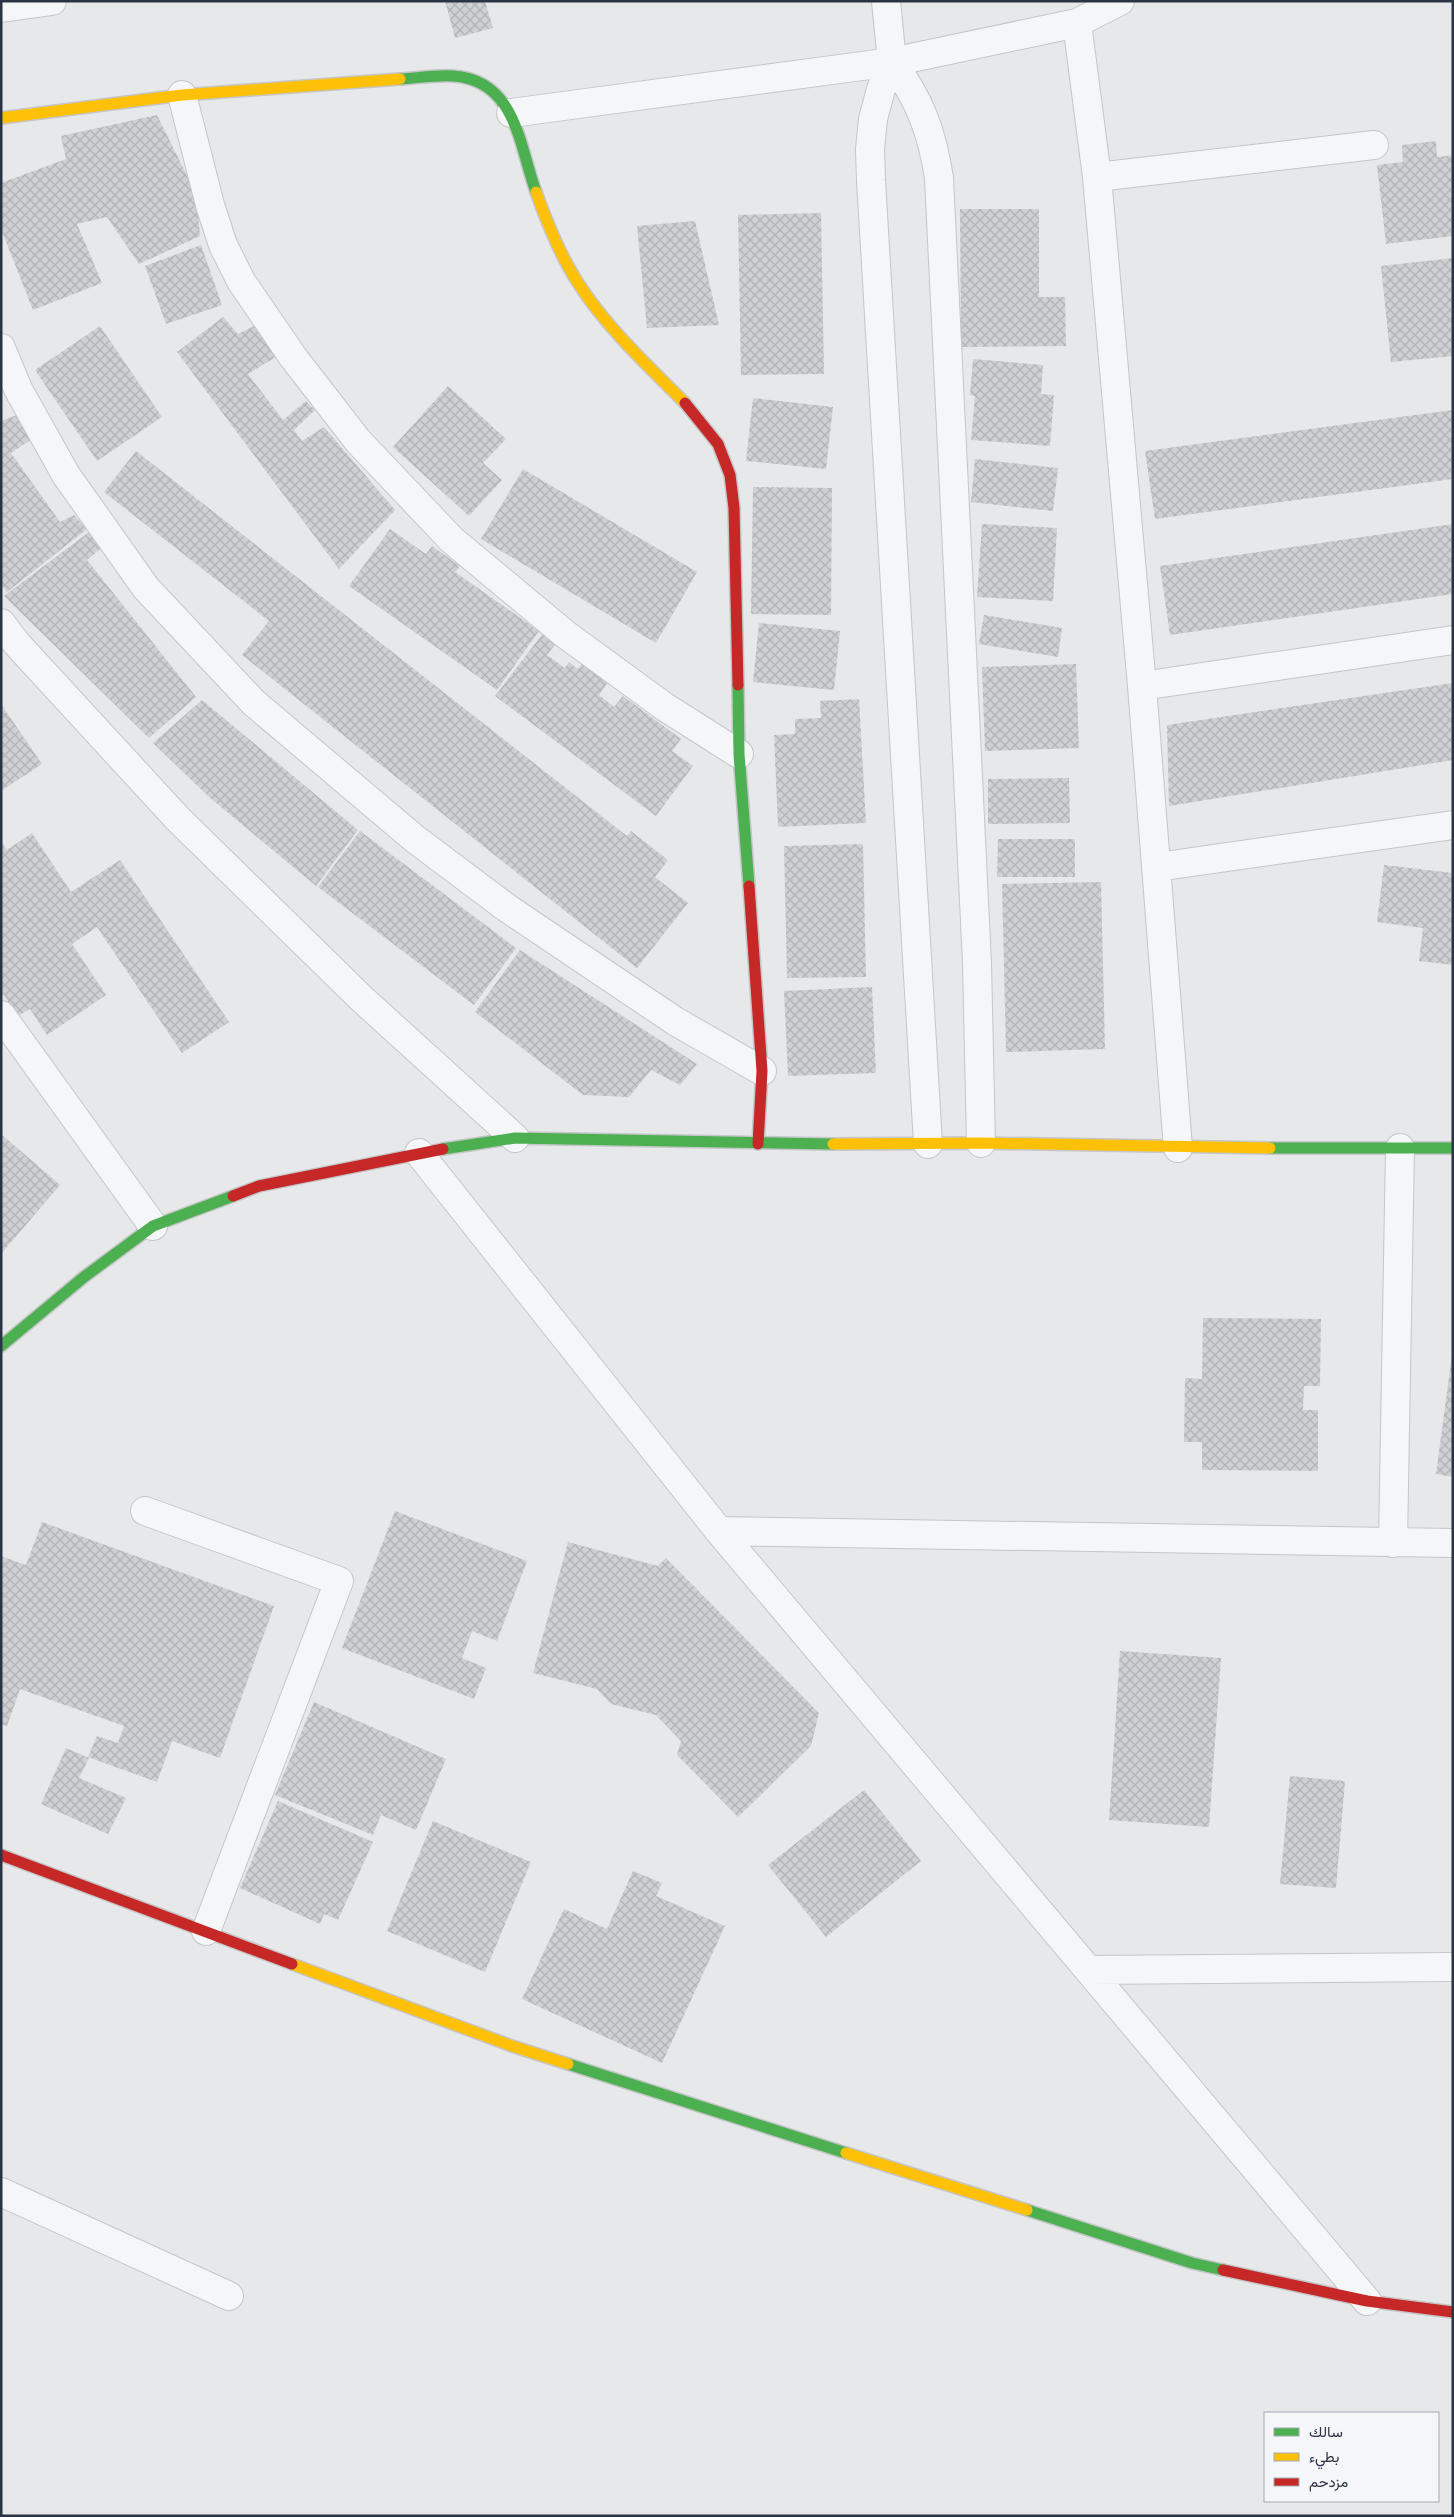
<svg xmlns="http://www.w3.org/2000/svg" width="1454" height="2517" viewBox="0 0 1454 2517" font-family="'Exo 2',Vazirmatn,sans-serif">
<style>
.building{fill:url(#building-cross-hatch)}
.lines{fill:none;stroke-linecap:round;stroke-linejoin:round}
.street-casing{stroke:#c4c6c8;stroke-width:30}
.fast-casing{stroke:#c4c6c8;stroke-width:14}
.slow-casing{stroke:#c4c6c8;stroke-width:14}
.jam-casing{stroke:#c4c6c8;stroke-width:14}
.street{stroke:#f5f6f7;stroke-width:28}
.fast{stroke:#4caf50;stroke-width:11}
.slow{stroke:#ffc107;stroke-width:11}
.jam{stroke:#c62828;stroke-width:11}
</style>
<defs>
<pattern id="building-cross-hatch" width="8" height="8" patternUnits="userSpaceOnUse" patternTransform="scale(1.25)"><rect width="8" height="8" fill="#ced0d3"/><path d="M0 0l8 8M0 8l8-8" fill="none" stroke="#b1b3b6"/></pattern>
</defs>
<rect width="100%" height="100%" fill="#e6e8ea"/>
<path class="building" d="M445,1H485L493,28L455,38Z
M157,115L196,194L200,236L139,264L107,217L77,224L102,283L33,310L1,229V183L66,159L61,136Z
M1436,141L1437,157L1453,155V236L1386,244L1377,165L1403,162L1402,145Z
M960,209H1039V297H1065L1066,346L961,347Z
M821,213L824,374L741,375L738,215Z
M695,221L719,325L647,328L637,226Z
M201,245L222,305L166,324L145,266Z
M1453,258V356L1391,362L1381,266Z
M223,317L238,334L254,326L279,355L248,374L283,420L306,401L315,410L294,430L302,441L324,427L395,510L339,569L177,352Z
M100,326L162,417L97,461L35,370Z
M973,359L1043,365L1041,394L1054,395L1050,446L971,440L975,396L970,395Z
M448,386L506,439L483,463L502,480L469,516L393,447Z
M753,398L833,407L826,469L746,461Z
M1453,410V479L1155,519L1145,451Z
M17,415L32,439L11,453L60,522L74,515L87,529L7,592L1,584V421Z
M136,451L627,836L631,831L668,860L655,877L688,903L637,968L242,655L269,621L104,492Z
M975,459L1058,468L1053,511L971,502Z
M523,469L697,572L656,643L481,539Z
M753,487L832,488L831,615L751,614Z
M982,524L1057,528L1053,601L977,597Z
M1453,524V594L1170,635L1160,566Z
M93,529L106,544L87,560L196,697L149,738L4,596Z
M390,529L426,554L432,546L460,566L455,572L539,631L497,690L349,586Z
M984,615L1062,628L1058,657L979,644Z
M759,623L840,631L834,690L753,682Z
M543,633L556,643L547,655L565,668L569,662L578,669L583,663L608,682L599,695L614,707L623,696L681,739L672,751L693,766L656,816L495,696Z
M1076,664L1079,748L985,751L982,667Z
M1453,683V760L1169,806L1167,725Z
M859,699L866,823L778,827L774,735L795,734V719L821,718L820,701Z
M202,700L358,830L316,886L209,797L153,743Z
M1,704L42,764L1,791Z
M1069,778L1070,823L988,824V779Z
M360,831L516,948L474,1005L318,887Z
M32,833L71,892L120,860L229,1022L182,1053L97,927L72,944L106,995L47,1035L30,1009L18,1016L1,991V841L7,850Z
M998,839H1075V877H997Z
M863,844L866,977L787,978L784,846Z
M1384,865L1453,873V965L1419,961L1423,928L1377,922Z
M1101,882L1105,1049L1006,1052L1002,884Z
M520,950L697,1064L680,1085L651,1070L629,1097L583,1095L475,1012Z
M872,987L876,1073L788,1076L784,991Z
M1,1134L60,1185L1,1254Z
M1203,1318L1321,1319L1320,1386H1304L1303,1410H1318V1471L1202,1470V1442H1184L1185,1378L1202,1379Z
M1452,1355H1453V1477L1436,1474Z
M395,1511L527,1561L497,1641L472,1631L462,1658L486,1668L474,1699L342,1648Z
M42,1522L274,1606L220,1758L172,1741L157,1782L88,1757L97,1736L118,1743L124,1726L20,1689L7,1726L1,1724V1556L26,1565Z
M568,1542L658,1566L666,1558L819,1713L811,1746L738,1817L677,1755L681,1741L656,1715L611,1704L597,1689L533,1673Z
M1120,1651L1221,1658L1209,1827L1109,1820Z
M314,1702L446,1759L416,1830L381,1815L373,1835L275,1795Z
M66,1748L89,1758L79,1778L126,1798L108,1834L41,1804Z
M1290,1776L1345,1781L1336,1888L1280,1884Z
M864,1790L921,1861L826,1937L768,1865Z
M278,1801L373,1842L338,1920L324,1914L320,1924L240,1888Z
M433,1821L531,1862L485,1972L387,1931Z
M633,1871L662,1883L656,1896L725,1926L662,2063L522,1999L564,1909L607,1929Z"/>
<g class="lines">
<g class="street-casing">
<path id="street" d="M886,1L892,62L881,89L873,119L870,149L871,180L928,1144
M1,8L52,1
M1077,23L1097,177L1142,686L1453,640
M892,62C920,100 932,132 939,178L977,963L981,1143
M182,95L210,205L223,245L241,281L293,357L358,441L452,540L565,634L665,707L739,754
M511,113L892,62L1077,23L1120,1
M1097,177L1374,145
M1,348L18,389L66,475L146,588L254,703L415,839L507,908L675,1021L762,1071
M1,623L17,644L178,819L361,998L515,1138
M1142,686L1178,1148
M1157,867L1453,825
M1,1015L153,1226
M419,1153L719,1531L1367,2301
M145,1511L339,1581L206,1931
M719,1531L1453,1543
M1393,1543L1400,1148
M1090,1970L1453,1967
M1,2192L229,2296"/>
</g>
<g class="fast-casing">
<path id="fast" d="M400,79C417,78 436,75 453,76C516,80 519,145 536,192
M738,685L739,754L749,886
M1270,1148H1453
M443,1149L515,1138L833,1144
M1,1346L84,1277L153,1226L233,1196
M568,2064L846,2153
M1027,2210L1192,2263L1223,2270"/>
</g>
<g class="slow-casing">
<path id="slow" d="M1,118L182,95L400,79
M536,192C547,223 560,255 578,283C607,328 647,365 685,403
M833,1144L981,1143L1270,1148
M292,1964L512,2046L568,2064
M846,2153L1027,2210"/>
</g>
<g class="jam-casing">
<path id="jam" d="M685,403L718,444L730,475L734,508L738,685
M749,886L762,1071L758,1144
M233,1196L259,1186L443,1149
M1,1855L292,1964
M1223,2270L1367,2301L1453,2312"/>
</g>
<use href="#street" class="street"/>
<use href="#fast" class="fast"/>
<use href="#slow" class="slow"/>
<use href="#jam" class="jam"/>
</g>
<rect width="1454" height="2517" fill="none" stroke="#2b3445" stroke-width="5"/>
<rect x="1264" y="2412" width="175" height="90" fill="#f4f6f9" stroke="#a4a8b1"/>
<rect x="1274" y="2428" width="25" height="8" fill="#4caf50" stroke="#a4a8b1"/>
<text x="1309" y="2437" font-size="15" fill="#2b3445">سالك</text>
<rect x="1274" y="2453" width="25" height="8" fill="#ffc107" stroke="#a4a8b1"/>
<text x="1309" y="2462" font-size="15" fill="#2b3445">بطيء</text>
<rect x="1274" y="2478" width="25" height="8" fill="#c62828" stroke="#a4a8b1"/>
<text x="1309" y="2487" font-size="15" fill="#2b3445">مزدحم</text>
</svg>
